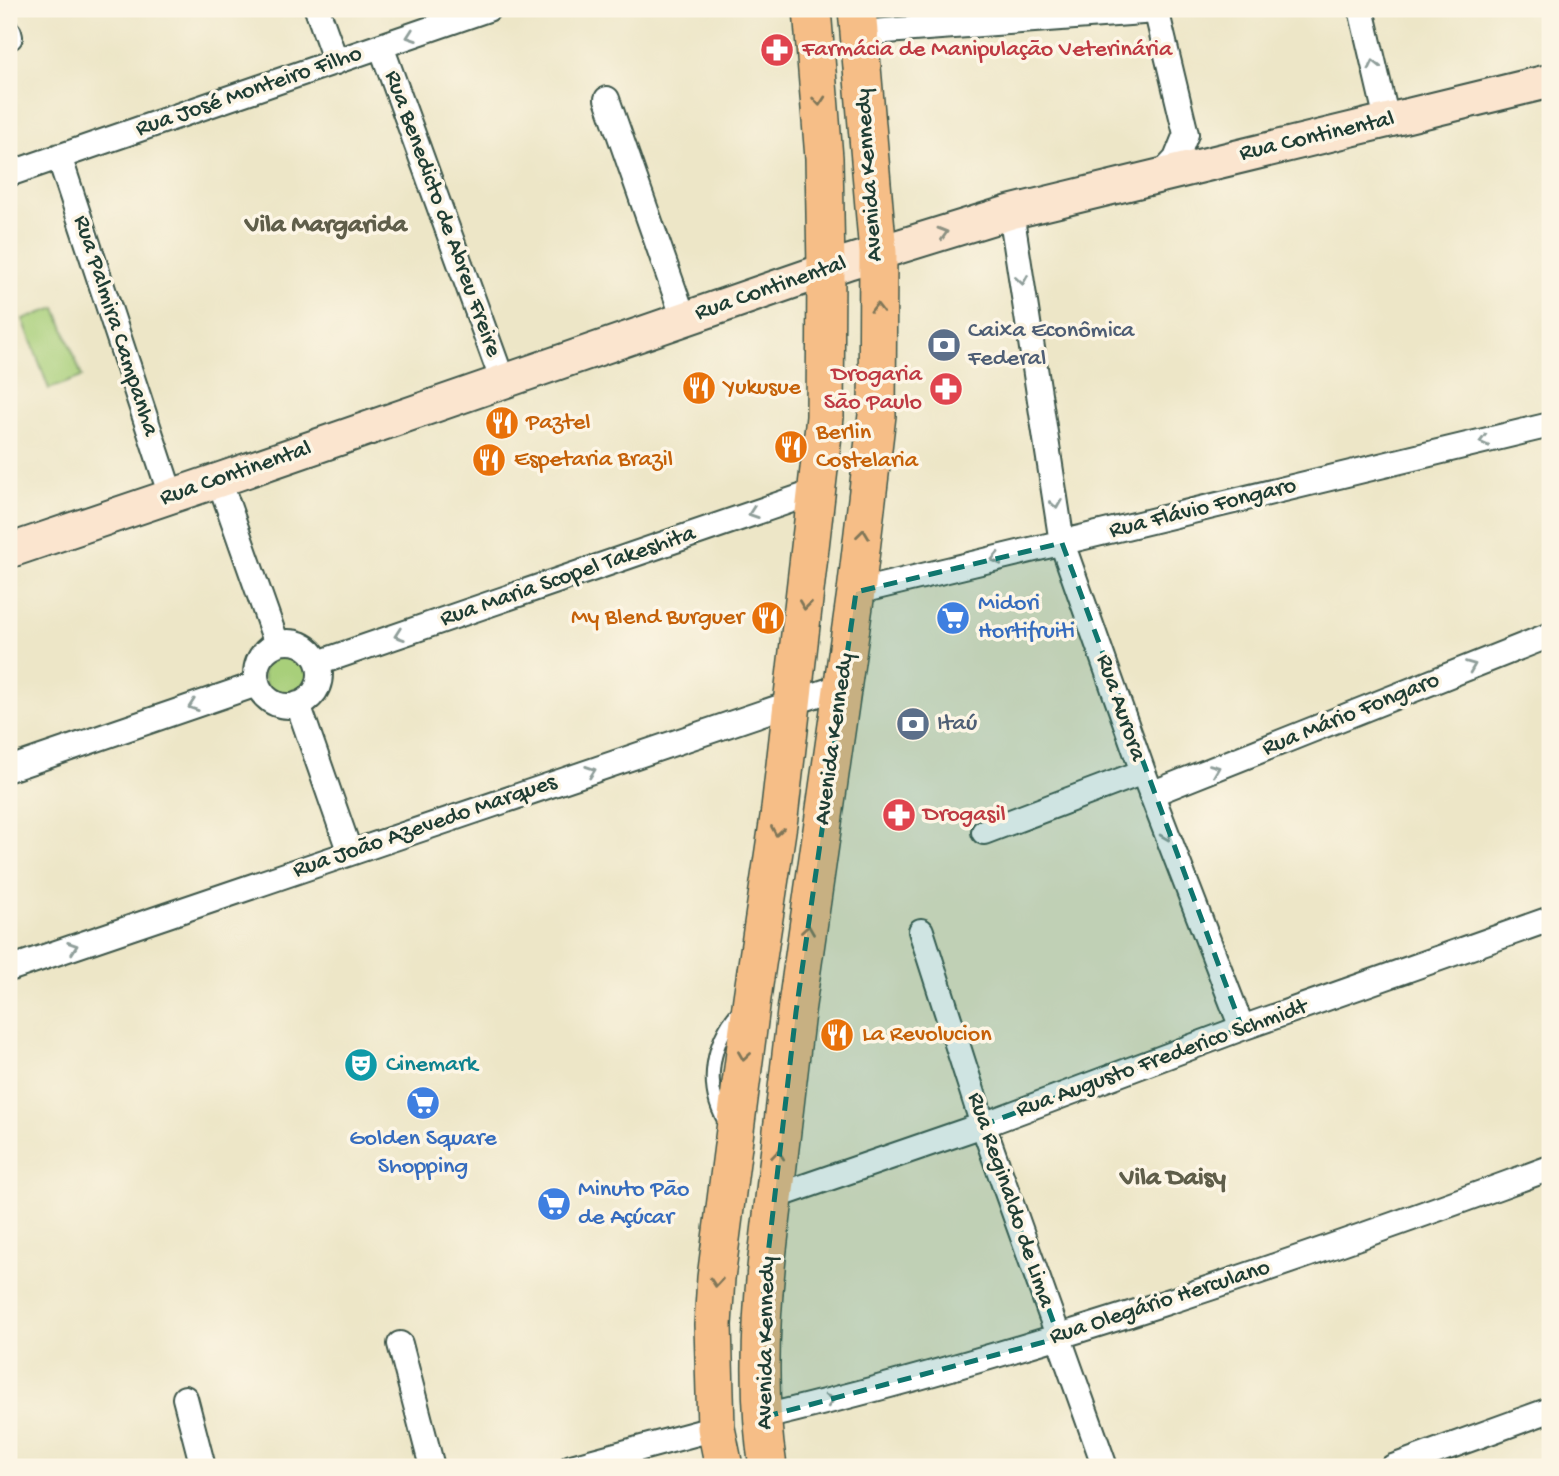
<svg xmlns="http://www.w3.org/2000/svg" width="1559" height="1476" viewBox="0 0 1559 1476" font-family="'Gochi Hand',sans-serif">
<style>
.green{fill:#a8cf7a;stroke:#648657;stroke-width:2}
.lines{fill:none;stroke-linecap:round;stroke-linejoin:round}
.lane-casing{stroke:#3e564a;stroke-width:16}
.street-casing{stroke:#3e564a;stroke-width:28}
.secondary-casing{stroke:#3e564a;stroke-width:37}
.primary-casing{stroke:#3e564a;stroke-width:40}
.lane{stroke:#fff;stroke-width:12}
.street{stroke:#fff;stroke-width:24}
.secondary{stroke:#fbe5cf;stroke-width:33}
.primary{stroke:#f6be87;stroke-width:37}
.oneway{stroke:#8f9e9a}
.oneway2{stroke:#807759}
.oneway3{stroke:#8d9182}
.marked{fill:#0f766e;fill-opacity:0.2;stroke:#0f766e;stroke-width:5;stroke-dasharray:14 9;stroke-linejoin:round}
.labels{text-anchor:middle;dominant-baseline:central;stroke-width:7;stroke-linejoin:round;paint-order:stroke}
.health-label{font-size:24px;fill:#be3a42;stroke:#fcf5e5;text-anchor:start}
.street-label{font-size:24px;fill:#1f3d34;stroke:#fcf5e5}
.service-label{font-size:24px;fill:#4e5e75;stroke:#fcf5e5;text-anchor:start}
.food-label{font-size:24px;fill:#c56008;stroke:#fcf5e5;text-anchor:start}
.shop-label{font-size:24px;fill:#366cbe;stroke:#fcf5e5;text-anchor:start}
.culture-label{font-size:24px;fill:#0d838f;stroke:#fcf5e5;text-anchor:start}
.neighbourhood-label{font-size:26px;font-weight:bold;fill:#5f5e4a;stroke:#fcf5e5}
</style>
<rect width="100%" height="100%" fill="#fcf5e5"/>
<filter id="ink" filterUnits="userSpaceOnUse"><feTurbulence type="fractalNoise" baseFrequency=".0143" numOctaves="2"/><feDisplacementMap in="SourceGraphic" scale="14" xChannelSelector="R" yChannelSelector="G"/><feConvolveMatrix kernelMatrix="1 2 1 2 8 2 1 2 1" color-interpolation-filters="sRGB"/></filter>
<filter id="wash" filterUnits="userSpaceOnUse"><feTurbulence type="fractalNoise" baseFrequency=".00686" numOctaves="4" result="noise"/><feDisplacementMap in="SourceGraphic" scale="28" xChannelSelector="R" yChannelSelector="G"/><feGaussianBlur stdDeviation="1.57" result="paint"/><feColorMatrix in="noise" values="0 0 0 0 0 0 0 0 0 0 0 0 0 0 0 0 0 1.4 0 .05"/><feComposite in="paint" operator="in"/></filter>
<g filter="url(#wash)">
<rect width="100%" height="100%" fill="#ede6c7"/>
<path class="green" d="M56,308L82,377L49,389L23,319Z
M263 673a24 24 0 1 1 48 0a24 24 0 1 1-48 0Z"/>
</g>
<g filter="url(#ink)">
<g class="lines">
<g class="lane-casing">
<path id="lane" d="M727,1125C702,1088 712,1039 741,1008"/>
</g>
<g class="street-casing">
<path id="street" d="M317,9L336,62
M1156,9L1186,134L1176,159L1162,174
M1361,9L1387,120
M9,33L10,37
M859,33L1156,11
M381,46L503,382
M607,99L684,319
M59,156L171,496
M9,174L488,9
M1011,212L1062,543L1143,772L1242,1028
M219,480L277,644
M856,592L1550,425
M256 674a32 32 0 1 1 64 0a32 32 0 1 1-64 0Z
M318,663L818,491
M298,704L350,853
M9,769L257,684
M1151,794L1550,635
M984,832L1143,772
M921,931L983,1125L1105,1467
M9,969L842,686
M774,1197L983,1125L1242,1028L1550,919
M400,1344L432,1467
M185,1398L203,1467
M764,1417C1032,1353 1292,1263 1550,1168
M571,1467L716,1428
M1393,1467L1550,1410"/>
</g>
<g class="secondary-casing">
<path id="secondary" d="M9,551L219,480L849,262L1011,212L1550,81"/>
</g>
<g class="primary-casing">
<path id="primary" d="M724,1467L716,1428L713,1325L716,1278L752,998L779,817L825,417L826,269L824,158L812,9
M768,1467C757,1399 760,1327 767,1258L796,1012L856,592L877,415L878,253L857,9"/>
</g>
<use href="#lane" class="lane"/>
<use href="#street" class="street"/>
<use href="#secondary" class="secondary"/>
<use href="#primary" class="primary"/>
</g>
<defs><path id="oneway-chevron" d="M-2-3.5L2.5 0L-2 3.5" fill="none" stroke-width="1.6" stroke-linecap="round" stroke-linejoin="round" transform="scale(1.75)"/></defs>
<g class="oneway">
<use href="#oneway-chevron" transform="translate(411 36) rotate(161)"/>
<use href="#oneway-chevron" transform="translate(1374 65) rotate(-103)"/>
<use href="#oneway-chevron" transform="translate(1022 280) rotate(81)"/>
<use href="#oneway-chevron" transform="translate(1484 441) rotate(166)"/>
<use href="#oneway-chevron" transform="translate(1056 504) rotate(81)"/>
<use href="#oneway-chevron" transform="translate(753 513) rotate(161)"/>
<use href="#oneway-chevron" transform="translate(996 559) rotate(167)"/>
<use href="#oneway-chevron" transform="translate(399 635) rotate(161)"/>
<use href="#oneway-chevron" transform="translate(1471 666) rotate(-22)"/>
<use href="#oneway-chevron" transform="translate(193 706) rotate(161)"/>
<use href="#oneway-chevron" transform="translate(1215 769) rotate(-22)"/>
<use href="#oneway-chevron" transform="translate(591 771) rotate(-19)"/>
<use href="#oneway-chevron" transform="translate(1167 836) rotate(69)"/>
<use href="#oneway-chevron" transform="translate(73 947) rotate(-19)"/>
<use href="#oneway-chevron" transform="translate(830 1400) rotate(-15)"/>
</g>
<g class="oneway2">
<use href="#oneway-chevron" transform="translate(819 101) rotate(85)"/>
<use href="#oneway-chevron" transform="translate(877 308) rotate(-90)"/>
<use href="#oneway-chevron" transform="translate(863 534) rotate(-83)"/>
<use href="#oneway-chevron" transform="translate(805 605) rotate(97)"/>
<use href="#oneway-chevron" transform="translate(777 831) rotate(99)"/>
<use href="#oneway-chevron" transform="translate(808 930) rotate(-82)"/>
<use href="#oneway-chevron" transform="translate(744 1056) rotate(98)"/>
<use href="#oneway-chevron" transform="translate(778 1155) rotate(-84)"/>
<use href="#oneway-chevron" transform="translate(716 1282) rotate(95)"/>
</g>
<use class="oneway3" href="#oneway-chevron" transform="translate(943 233) rotate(-17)"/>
</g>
<path class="marked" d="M1062,543L1242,1028L983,1125L1059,1338L764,1417L763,1298L796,1012L856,592Z"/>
<defs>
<g id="pharmacy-disc" transform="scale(1.75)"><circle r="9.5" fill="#e0444e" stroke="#fcf5e5"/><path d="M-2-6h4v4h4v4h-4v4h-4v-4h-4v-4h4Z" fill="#fff"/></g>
<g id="bank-disc" transform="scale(1.75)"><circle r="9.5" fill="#5c6f8a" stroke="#fcf5e5"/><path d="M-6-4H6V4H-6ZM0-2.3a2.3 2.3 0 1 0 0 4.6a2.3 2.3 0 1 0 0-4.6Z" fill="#fff"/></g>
<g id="restaurant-disc" transform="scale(1.75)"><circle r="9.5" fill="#e8710a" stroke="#fcf5e5"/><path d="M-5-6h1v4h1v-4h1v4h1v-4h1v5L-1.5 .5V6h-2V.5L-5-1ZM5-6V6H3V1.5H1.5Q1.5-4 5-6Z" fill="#fff"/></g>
<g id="supermarket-disc" transform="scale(1.75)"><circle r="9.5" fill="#3f7fe0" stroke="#fcf5e5"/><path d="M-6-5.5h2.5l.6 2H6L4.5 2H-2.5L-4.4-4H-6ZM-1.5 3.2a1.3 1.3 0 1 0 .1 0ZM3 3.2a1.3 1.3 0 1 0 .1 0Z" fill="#fff"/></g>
<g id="theatre-disc" transform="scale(1.75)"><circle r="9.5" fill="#0f9aa8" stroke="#fcf5e5"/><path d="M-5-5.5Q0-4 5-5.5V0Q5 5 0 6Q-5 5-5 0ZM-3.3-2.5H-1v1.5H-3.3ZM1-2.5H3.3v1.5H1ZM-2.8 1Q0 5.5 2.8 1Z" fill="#fff"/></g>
</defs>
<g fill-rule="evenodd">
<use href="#pharmacy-disc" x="777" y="50"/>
<use href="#bank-disc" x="944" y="345"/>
<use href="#restaurant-disc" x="699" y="388"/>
<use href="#pharmacy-disc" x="946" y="389"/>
<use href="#restaurant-disc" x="502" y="423"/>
<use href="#restaurant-disc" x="791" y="447"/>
<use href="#restaurant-disc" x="489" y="460"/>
<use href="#restaurant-disc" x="768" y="618"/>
<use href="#supermarket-disc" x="953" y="618"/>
<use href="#bank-disc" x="913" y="724"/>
<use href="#pharmacy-disc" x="899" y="815"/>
<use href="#restaurant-disc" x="837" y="1035"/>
<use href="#theatre-disc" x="361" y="1065"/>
<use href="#supermarket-disc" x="423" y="1103"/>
<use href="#supermarket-disc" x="554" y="1204"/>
</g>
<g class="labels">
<g class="health-label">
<text x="802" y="50">Farmácia de Manipulação Veterinária</text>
<text x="922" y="375" text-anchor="end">Drogaria<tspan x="922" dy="28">São Paulo</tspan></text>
<text x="923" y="815">Drogasil</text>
</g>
<g class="street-label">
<text transform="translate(249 92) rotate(-19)">Rua José Monteiro Filho</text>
<text transform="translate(1317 137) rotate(-13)">Rua Continental</text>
<text transform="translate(870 175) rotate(-94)">Avenida Kennedy</text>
<text transform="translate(442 214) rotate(70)">Rua Benedicto de Abreu Freire</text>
<text transform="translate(771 289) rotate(-19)">Rua Continental</text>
<text transform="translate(115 326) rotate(72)">Rua Palmira Campanha</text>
<text transform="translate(236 474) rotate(-19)">Rua Continental</text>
<text transform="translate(1203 509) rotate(-14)">Rua Flávio Fongaro</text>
<text transform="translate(568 577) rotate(-19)">Rua Maria Scopel Takeshita</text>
<text transform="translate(1120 708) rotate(71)">Rua Aurora</text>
<text transform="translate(1351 715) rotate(-22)">Rua Mário Fongaro</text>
<text transform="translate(835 739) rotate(-82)">Avenida Kennedy</text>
<text transform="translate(425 827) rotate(-19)">Rua João Azevedo Marques</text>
<text transform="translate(1162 1059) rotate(-20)">Rua Augusto Frederico Schmidt</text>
<text transform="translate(1010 1200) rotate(71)">Rua Reginaldo de Lima</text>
<text transform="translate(1160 1303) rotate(-18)">Rua Olegário Herculano</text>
<text transform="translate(767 1343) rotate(-89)">Avenida Kennedy</text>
</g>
<g class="service-label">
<text x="968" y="331">Caixa Econômica<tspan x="968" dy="28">Federal</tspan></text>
<text x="937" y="724">Itaú</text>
</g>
<g class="food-label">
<text x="724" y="388">Yukusue</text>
<text x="526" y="423">Paztel</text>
<text x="816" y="433">Berlin<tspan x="816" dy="28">Costelaria</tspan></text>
<text x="514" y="460">Espetaria Brazil</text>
<text x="744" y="618" text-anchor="end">My Blend Burguer</text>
<text x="862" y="1035">La Revolucion</text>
</g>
<g class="shop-label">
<text x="978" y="604">Midori<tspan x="978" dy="28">Hortifruiti</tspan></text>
<text x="423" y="1139" text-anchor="middle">Golden Square<tspan x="423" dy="28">Shopping</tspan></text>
<text x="578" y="1190">Minuto Pão<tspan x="578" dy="28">de Açúcar</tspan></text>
</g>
<g class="culture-label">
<text x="386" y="1065">Cinemark</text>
</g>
<g class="neighbourhood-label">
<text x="326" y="226">Vila Margarida</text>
<text x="1173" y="1179">Vila Daisy</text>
</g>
</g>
<rect width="1559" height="1476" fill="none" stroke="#fcf5e5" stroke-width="35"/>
</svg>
